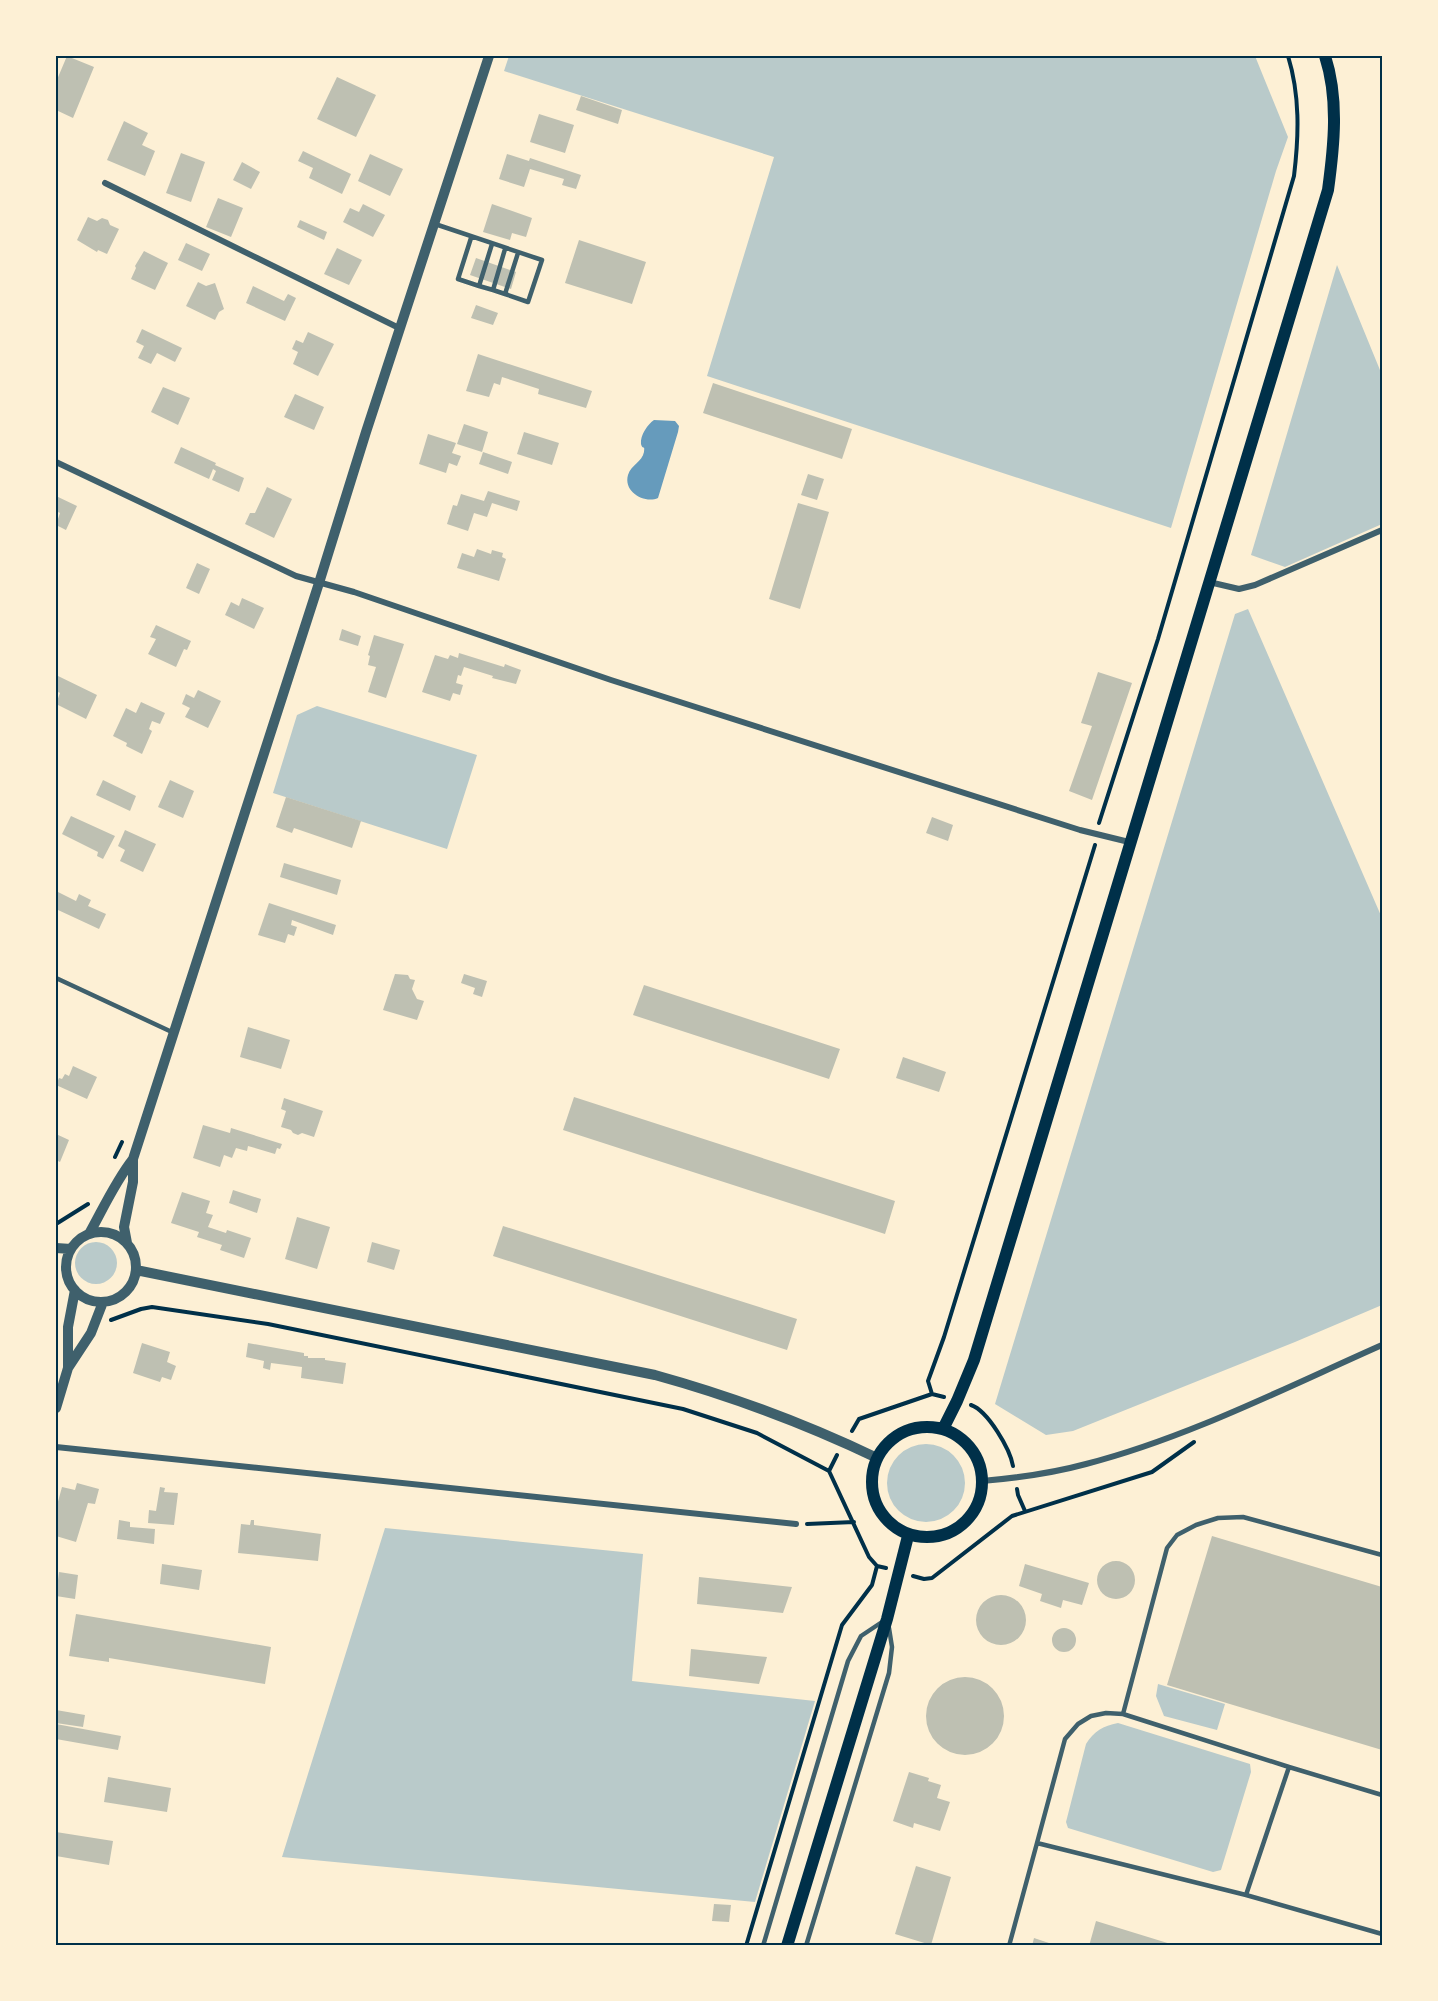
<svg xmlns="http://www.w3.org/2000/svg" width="1438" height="2001" viewBox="0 0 1438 2001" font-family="Inter,sans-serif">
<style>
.green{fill:#b9caca}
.water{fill:#669bbc}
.building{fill:#bec0b2}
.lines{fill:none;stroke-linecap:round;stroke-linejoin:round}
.path{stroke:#003049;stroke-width:4}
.service{stroke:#3f606c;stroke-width:4.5}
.minor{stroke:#3f606c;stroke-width:6}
.tertiary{stroke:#3f606c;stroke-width:10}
.secondary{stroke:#003049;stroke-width:12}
.neatline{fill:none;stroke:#003049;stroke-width:2}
</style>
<rect width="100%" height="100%" fill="#fdf0d5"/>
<path class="green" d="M509,56H1255L1288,137L1276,171L1171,528L707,376L774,157L504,71Z
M1337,265L1382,375V524L1285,567L1251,555Z
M1248,609L1382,918V1305L1295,1342L1073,1431L1046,1435L995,1404L1235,614Z
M317,706L477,755L447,849L273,793L297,715Z
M75 1263a21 21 0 1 1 42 0a21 21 0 1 1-42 0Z
M887 1483a39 39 0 1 1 78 0a39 39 0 1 1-78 0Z
M385,1528L643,1554L632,1681L815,1701L755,1902L282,1857Z
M1158,1684L1225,1704L1217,1730L1164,1716L1156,1696Z
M1118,1723L1250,1764L1251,1772L1221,1870L1213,1872L1068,1828L1066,1822L1086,1744C1094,1731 1103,1726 1118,1723Z"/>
<path class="water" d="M654,420L675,421L679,426L678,432L658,498C645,504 623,492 628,475C631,465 642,462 644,452C645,444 643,451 641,444C640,435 648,424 654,420Z"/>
<path class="building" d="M67,56L94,67L73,118L56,110V82Z
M337,77L376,95L356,137L317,119Z
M581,96L622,110L618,124L576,110Z
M539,114L574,125L565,153L530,142Z
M124,121L148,133L142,145L155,151L145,176L107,160Z
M303,151L351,174L342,194L309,178L313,168L298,161Z
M181,153L205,162L191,202L166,193Z
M370,154L403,169L390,196L358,181Z
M507,154L529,161L530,158L581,175L576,189L562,185L564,179L530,169L524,187L499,179Z
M242,162L260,172L251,189L233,180Z
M218,198L243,208L231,237L206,227Z
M363,204L385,215L373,237L343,222L350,208L359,212Z
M492,204L532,218L526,237L512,233L510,240L483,232Z
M88,217L97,221L102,218L108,220L110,225L119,229L107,254L98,250L97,252L77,240Z
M300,220L327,232L324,240L297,227Z
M579,240L646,262L632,304L565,283Z
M186,243L210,254L202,271L178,260Z
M337,248L362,260L349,285L324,274Z
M144,251L168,263L155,290L131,279L136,268L135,266Z
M476,258L516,272L511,289L470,275Z
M198,282L206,286L215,283L224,309L219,312L215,320L186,306Z
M253,286L284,301L288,294L296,298L285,321L246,303Z
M476,305L498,313L493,325L471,318Z
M142,329L182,348L175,362L157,353L151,364L138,358L144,346L136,342Z
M308,332L334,344L318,376L293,364L298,352L292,349L296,340L303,343Z
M478,354L592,391L586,408L538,394L539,389L502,377L500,385L494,383L489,397L466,391Z
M713,383L852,429L842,459L703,413Z
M163,387L190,398L178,425L151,412Z
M295,394L324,407L314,430L284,417Z
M464,424L488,432L482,452L457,444Z
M524,432L559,443L552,465L517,454Z
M428,434L456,443L452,453L461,456L457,466L449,463L446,473L419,464Z
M181,447L216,463L215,465L244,478L239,492L212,480L216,471L213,469L209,479L174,463Z
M483,452L512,462L508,474L479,464Z
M808,474L824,479L817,500L801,495Z
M267,487L292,499L274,538L245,524L250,513H255Z
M488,491L520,501L517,511L492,503L487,517L474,513L468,531L447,524L453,505L457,506L461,494L484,501Z
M56,496L77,506L66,530L56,525L60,513L56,511Z
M798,503L829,512L800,609L769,599Z
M477,549L491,554L492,550L503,553L502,557L506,559L499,581L457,568L462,553L474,557Z
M197,563L210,569L199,594L186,588Z
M242,598L264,608L254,629L225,615L231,602L239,606Z
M156,625L191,641L187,650L184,649L176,667L148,654L156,639L150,637Z
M342,629L361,636L358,646L339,640Z
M374,635L404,644L386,698L368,692L376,667L368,665L370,656L368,655Z
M459,653L504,667L505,664L521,670L516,684L492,678L493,676L464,667L461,676L458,675L456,683L463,685L460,695L453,693L450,701L422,692L435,655L448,659L450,655L458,658Z
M1098,672L1132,683L1092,800L1069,791L1092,726L1081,723Z
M56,675L97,695L86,719L56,704L60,693L56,691Z
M198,690L221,701L208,728L185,717L190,708L182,704L186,694L194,698Z
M141,702L165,713L160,724L152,721L149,729L152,731L142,754L126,746L127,743L113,736L126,708L136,713Z
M103,780L136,796L130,811L96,795Z
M170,780L194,791L183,818L158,807Z
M286,797L361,821L352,848L294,828L292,833L276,827Z
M71,816L115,836L103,859L97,856L98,852L62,834Z
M932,817L953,825L948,841L926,833Z
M125,830L156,844L143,872L120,861L125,850L118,846Z
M284,863L341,880L337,895L280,877Z
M56,891L76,901L79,894L91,900L88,906L106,914L99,929L58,910L56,916Z
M269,903L336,925L333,935L292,920L291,925L297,927L294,936L288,934L285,943L258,935Z
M395,974L408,975L410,979L415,980L412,989L417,999L424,1001L417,1020L383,1010Z
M464,974L487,981L482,997L473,994L475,988L461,983Z
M644,985L840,1049L829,1079L633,1015Z
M248,1027L290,1040L281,1069L240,1057Z
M903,1057L946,1072L939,1092L896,1078Z
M73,1066L97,1077L87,1099L56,1085L59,1078L62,1079L65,1074L69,1076Z
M574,1097L895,1201L885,1234L563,1130Z
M284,1098L323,1111L314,1137L302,1133L298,1135L293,1133L291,1130L281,1127L286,1111L281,1109Z
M203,1125L230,1133L231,1128L282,1144L280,1149L277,1148L275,1154L248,1146L247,1151L236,1148L232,1158L224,1155L220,1167L193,1158Z
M56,1134L69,1140L60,1162L56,1160Z
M233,1190L261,1199L257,1213L229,1203Z
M182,1192L210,1201L206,1213L213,1215L208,1227L226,1233L227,1230L251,1238L244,1258L220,1250L222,1245L197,1237L199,1232L171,1223Z
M297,1217L330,1227L317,1269L285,1259Z
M503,1226L797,1319L787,1350L493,1256Z
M372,1242L400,1250L394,1270L367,1262Z
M142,1343L170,1352L167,1362L176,1366L171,1380L162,1377L160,1382L133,1373Z
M248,1343L304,1353V1356H308V1358H325V1360L346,1363L343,1384L301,1378L302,1367L271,1363L270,1370L263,1368L264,1361L246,1357Z
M77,1483L99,1489L95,1504L88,1503L76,1542L56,1536V1509L62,1487L75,1490Z
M160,1487L165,1488L164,1492L178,1493L174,1525L148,1523L149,1510L156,1511Z
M119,1520L130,1522V1527L155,1529L154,1544L117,1539Z
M251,1520H254V1525L321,1534L318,1561L238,1553L241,1524L250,1525Z
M1212,1536L1382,1587V1750L1167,1685Z
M1097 1580a19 19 0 1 1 38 0a19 19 0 1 1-38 0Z
M162,1564L202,1570L199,1590L160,1584Z
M1025,1564L1089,1583L1082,1605L1063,1600L1061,1608L1040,1601L1042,1594L1019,1586Z
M59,1572L78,1575L75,1599L56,1596Z
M699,1577L792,1587L783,1613L697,1604Z
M976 1620a25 25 0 1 1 50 0a25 25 0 1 1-50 0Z
M76,1614L271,1647L265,1684L109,1658V1662L69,1656Z
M1052 1640a12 12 0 1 1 24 0a12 12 0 1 1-24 0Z
M691,1649L767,1657L759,1684L689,1676Z
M926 1716a39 39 0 1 1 78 0a39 39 0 1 1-78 0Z
M56,1710L85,1715L83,1727L56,1723Z
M56,1724L121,1736L118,1750L56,1739Z
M909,1772L929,1778L928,1781L941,1785L937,1798L950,1802L940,1831L914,1823L913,1828L893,1821Z
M108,1777L171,1788L167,1812L104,1802Z
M56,1832L113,1841L109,1865L56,1856Z
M916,1866L951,1877L931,1945L895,1934Z
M714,1904L731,1905L729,1922L712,1921Z
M1096,1921L1174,1945V1946H1089Z
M1034,1938L1052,1944V1946H1032Z"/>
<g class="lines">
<path class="path" d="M1099,823L1158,639L1294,176C1299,135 1300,95 1288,56
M115,1157L122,1142
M56,1224L88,1204
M111,1320L141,1309L152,1307L268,1324L683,1409L757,1433L829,1471L869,1557L877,1566L886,1568
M932,1394L928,1381L944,1337L1095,845
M971,1405C988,1411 1010,1449 1013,1466
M852,1431L859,1419L932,1394L944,1397
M829,1471L837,1455
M1017,1489L1018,1495L1025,1511
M807,1524L854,1522
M913,1576L924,1579L932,1578L1012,1516L1152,1472L1194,1442
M746,1946L842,1625L872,1585L877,1566"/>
<path class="service" d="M435,224L542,260L528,302L505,294L518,253
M471,238L458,279L479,286
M492,244L479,286L493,290
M505,294L493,290L505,249
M56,978L174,1033
M1123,1714L1289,1767
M1037,1843L1065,1739L1078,1724L1091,1716L1106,1713L1123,1714L1167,1548L1177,1535L1196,1525L1218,1518L1243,1517L1382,1555
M1246,1895L1382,1934
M763,1946L848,1661L861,1636L882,1622
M806,1946L889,1673L892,1647L889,1628
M1009,1946L1037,1843L1246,1895L1289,1767L1382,1795"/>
<path class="minor" d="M105,183L401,329
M56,462L296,576L354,592L611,680L1080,830L1129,842
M1209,582L1239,589L1255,585L1382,530
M56,1447L796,1524
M982,1481C1017,1478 1053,1473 1086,1464C1187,1438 1287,1387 1382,1345"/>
<path class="tertiary" d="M66 1267a35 35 0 1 1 70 0a35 35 0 1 1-70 0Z
M89,1234C103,1209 115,1182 133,1159
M127,1243L124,1227L133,1182V1159L319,583L366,432L489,56
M56,1248L71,1249
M136,1270L655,1375C731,1396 806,1424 877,1458
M68,1368V1327L75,1290
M56,1408L68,1368L91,1333L103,1302"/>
<path class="secondary" d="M872 1482a55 55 0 1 1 110 0a55 55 0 1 1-110 0Z
M943,1429L957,1401L974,1360L1328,190C1334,146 1339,99 1325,56
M787,1946L887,1619L908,1536"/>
</g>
<rect width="1438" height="2001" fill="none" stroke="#fdf0d5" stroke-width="114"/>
<rect x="57" y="57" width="1324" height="1887" class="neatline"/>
</svg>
